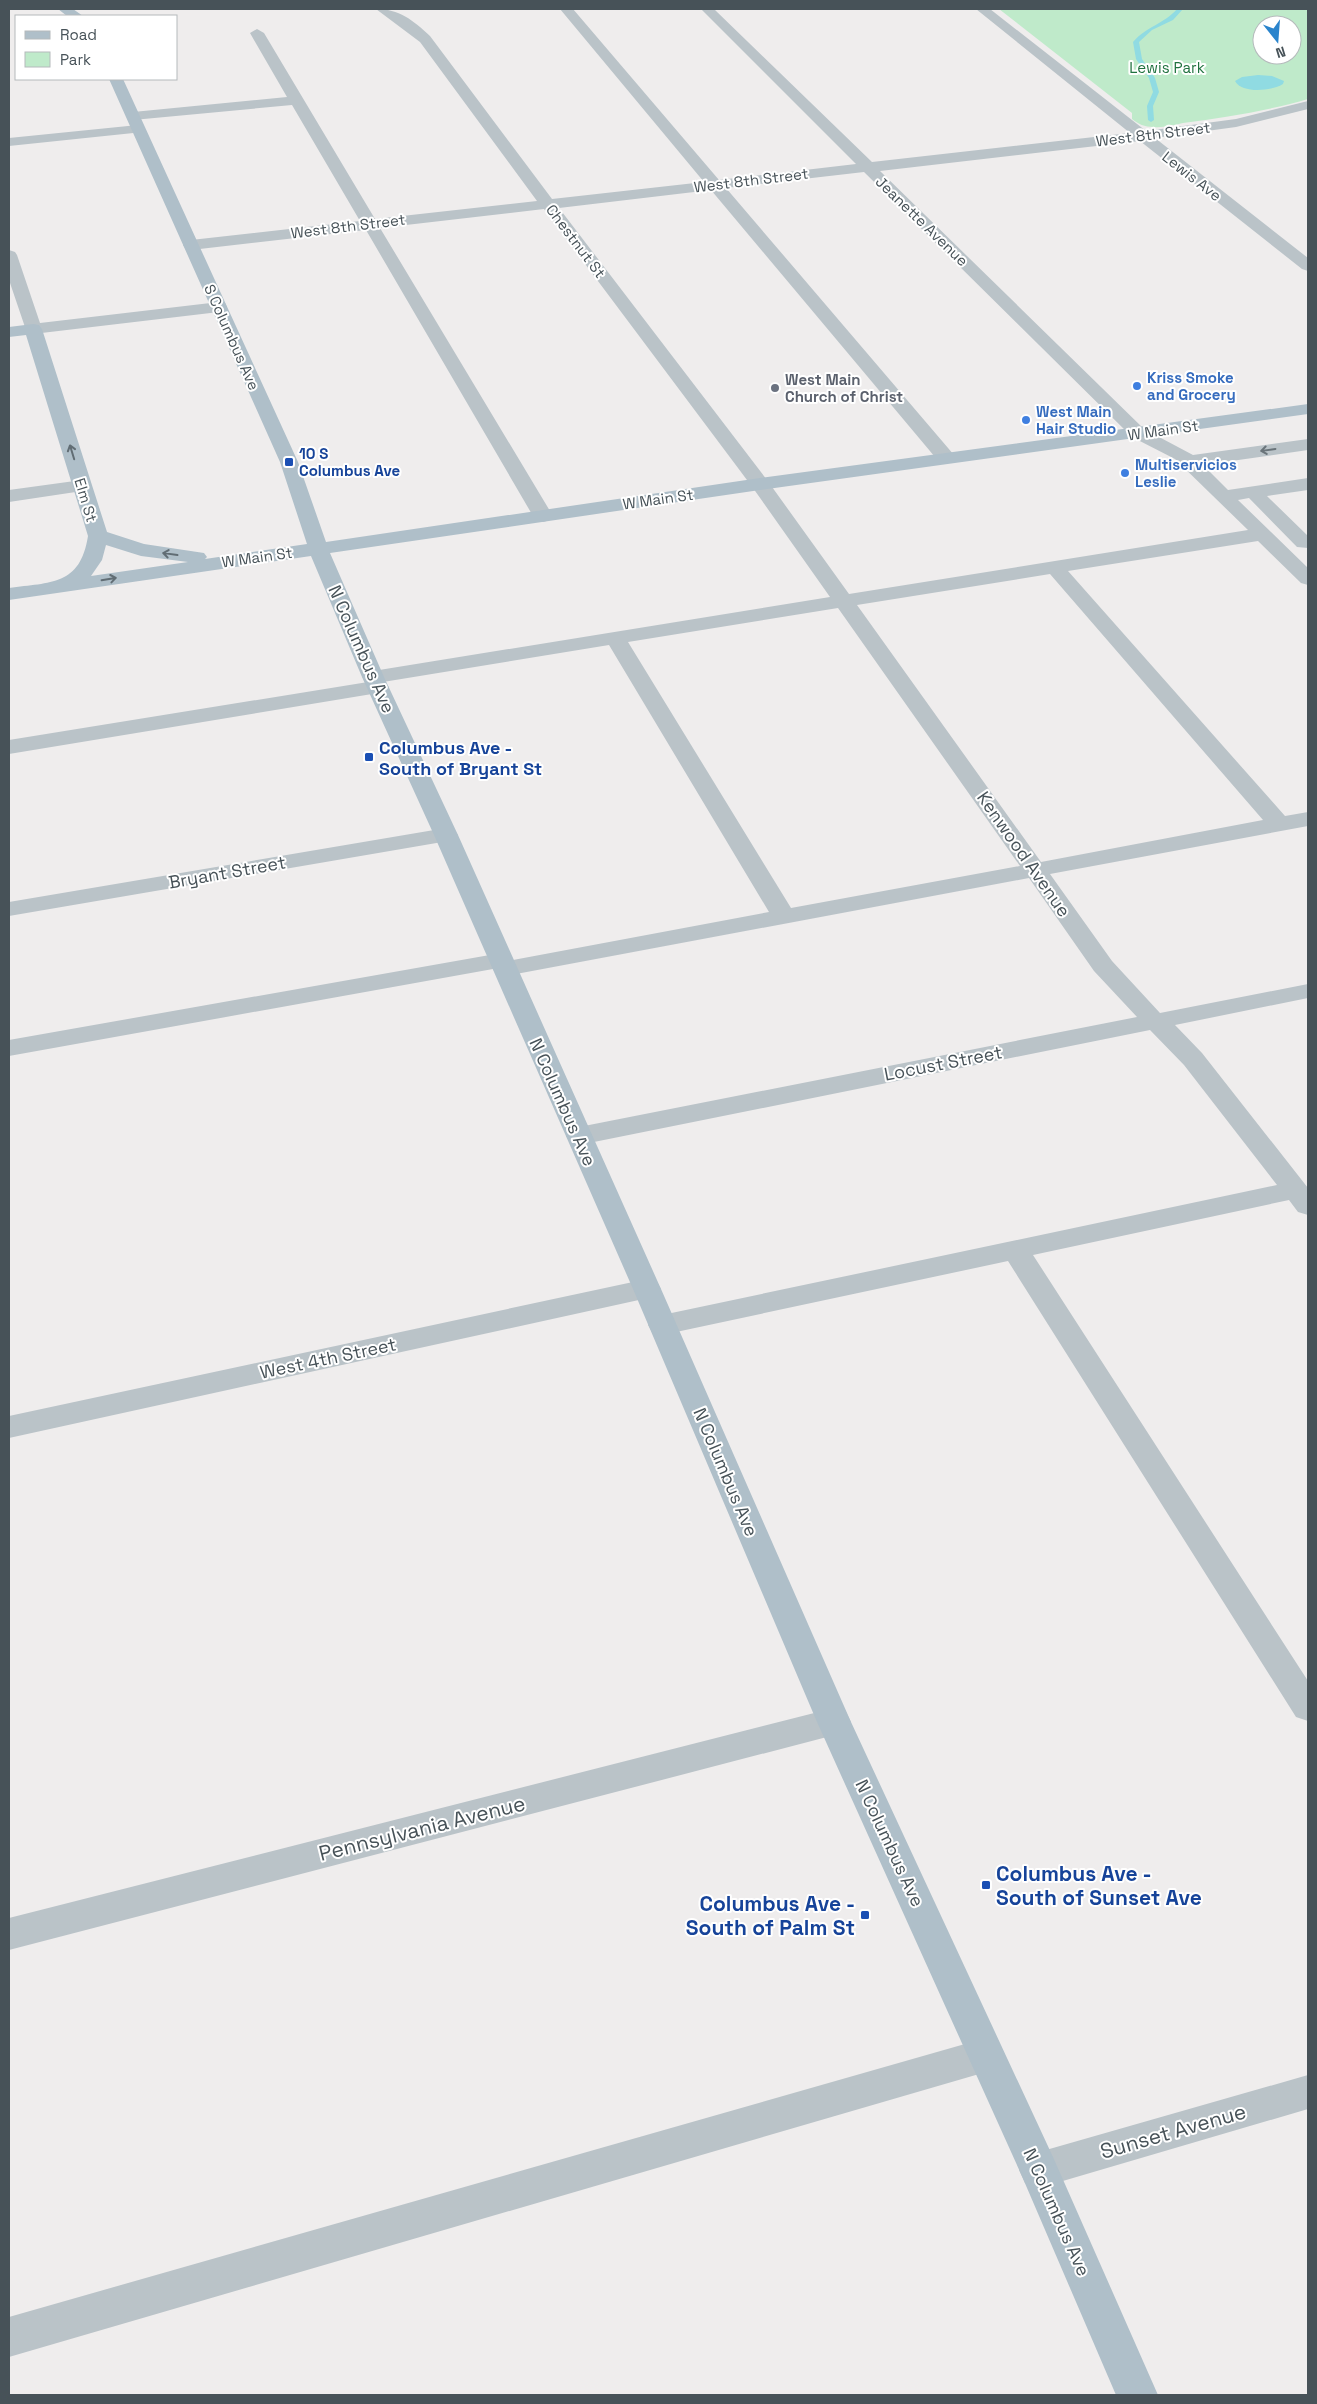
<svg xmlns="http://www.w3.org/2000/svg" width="1317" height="2404" viewBox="0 0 1317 2404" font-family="'Space Grotesk',sans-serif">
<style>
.green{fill:#bfeaca;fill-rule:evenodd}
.water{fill:#90dbe2}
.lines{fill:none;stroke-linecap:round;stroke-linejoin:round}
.stream{fill:#90dbe2;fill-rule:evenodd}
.minor{fill:#bac3c8;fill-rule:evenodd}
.major{fill:#afbfc9;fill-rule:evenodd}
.oneway{stroke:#6a747a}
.oneway2{stroke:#616d74}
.shop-dot{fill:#3f7fe0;stroke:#fff;stroke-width:2}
.worship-dot{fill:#6b7280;stroke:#fff;stroke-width:2}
.transit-dot{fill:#1a4fb4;stroke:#fff;stroke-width:2}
.labels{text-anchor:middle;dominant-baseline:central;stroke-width:4;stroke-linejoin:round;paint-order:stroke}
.far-park-label{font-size:15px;fill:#20723f;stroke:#fff}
.far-street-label{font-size:15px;fill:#475258;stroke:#fff}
.far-shop-label{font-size:15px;font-weight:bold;fill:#366cbe;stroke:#fff;text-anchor:start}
.far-worship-label{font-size:15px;font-weight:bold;fill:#5b616d;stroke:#fff;text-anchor:start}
.far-transit-label{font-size:15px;font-weight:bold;fill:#164399;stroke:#fff;text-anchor:start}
.street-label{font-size:18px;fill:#475258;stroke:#fff}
.transit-label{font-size:18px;font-weight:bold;fill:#164399;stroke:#fff;text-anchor:start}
.near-street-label{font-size:21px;fill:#475258;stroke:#fff}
.near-transit-label{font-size:21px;font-weight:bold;fill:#164399;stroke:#fff;text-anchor:start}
</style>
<rect width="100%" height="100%" fill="#efeded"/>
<path class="green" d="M999,9H1308V99C1267,111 1226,117 1183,123C1173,125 1164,128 1153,127C1145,127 1138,124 1132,119V113ZM1262,25H1292V55H1262Z"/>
<path class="water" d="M1258,75L1272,76L1284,81L1283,84C1272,91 1242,94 1235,81L1242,77Z"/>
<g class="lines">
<path class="stream" d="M1177,9H1183L1173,20L1152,30L1139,42L1142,59L1155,78L1159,92L1153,106L1154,120L1151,122L1148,120L1147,106L1153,92L1149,78L1136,59L1133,42C1147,26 1164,24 1177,9Z"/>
<path class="minor" d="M376,9C399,9 413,20 430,36L552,199L704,182L560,9H573L719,180L856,164L701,9H714L872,162L1130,133L976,9H990L1146,131L1236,119L1308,101V109L1236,127L1155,138L1308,258V271L1302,269L1140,141L880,171L1144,429L1193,455L1308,439V450L1203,465L1228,490L1308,478V490L1267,496L1308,536V548L1297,547L1249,498L1238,500L1308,568V585L1301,583L1258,541L1068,571L1285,816L1308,812V826L1050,874L1112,961L1160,1013L1308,984V998L1175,1025L1202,1053L1308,1188V1215L1298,1212L1289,1200L1033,1255L1308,1681V1721L1296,1717L1008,1261L662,1335L652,1332L648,1325L652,1318L662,1315L1277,1185L1184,1065L1150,1030L579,1145L570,1142L566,1136L570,1130L579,1127L1137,1017L1094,971L1029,878L505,976L496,974L493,969L9,1056V1040L501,953L510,955L513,960L769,912L609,645L383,682L389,687L386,692L378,693L9,754V740L368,682L362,677L365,672L373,671L830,597L753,488L544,209L380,228L553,516L550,520L543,522L536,520L533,516L366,230L191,250L185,248L183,245L185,242L191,240L360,221L292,105L133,120L126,116L133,112L287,97L250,33L257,29L264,33L375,219L537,201L420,42ZM864,172L1132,437L1175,459L1248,530L849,594L767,480L559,208L711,190L940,463H954L956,459L954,455L726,188ZM1050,574L1263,820L1041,862L857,605ZM838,608L1020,866L791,908L628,642Z
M138,125L143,126L145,129L143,132L9,146V138Z
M9,250L15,252L17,255L40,323L219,302L225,303L227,307L225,311L219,312L33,334L27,333L9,280Z
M82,480L89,482L91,486L89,490L9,502V490Z
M446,828L454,830L458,835L454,840L9,916V902Z
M647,1279L657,1282L661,1289L657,1296L9,1438V1416Z
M834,1708L846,1712L851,1722L846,1732L9,1950V1918Z
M986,2038L999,2043L1005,2055L999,2067L986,2072L9,2357V2317Z
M1308,2075V2109L1039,2188L1025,2183L1019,2170L1025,2157L1039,2152Z"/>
<path class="major" d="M58,9H73L83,16H67Z
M109,79H123L298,462L326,542L760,478L1308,404V414L760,490L330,553L384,677L458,835L661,1289L851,1722L1053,2157L1158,2395H1116L1021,2174L817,1722L633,1289L434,835L362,677L311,556L9,600V588C51,582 80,586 88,536L26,335L9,337V327L33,324L39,325L42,329L107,532L144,544L204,553L207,557L205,559L307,544L280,462ZM106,545L141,556L188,562L91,576L102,560Z"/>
</g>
<defs><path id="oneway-shaft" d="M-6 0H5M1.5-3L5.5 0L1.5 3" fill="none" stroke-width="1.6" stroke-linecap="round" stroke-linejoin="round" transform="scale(1.25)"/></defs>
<use class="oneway" href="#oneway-shaft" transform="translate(1268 450) rotate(172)"/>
<g class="oneway2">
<use href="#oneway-shaft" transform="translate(72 452) rotate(-107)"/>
<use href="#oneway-shaft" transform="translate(170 554) rotate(-172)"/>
<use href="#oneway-shaft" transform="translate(109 579) rotate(-9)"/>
</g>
<g class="shop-dot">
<circle cx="1137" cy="386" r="5"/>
<circle cx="1026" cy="420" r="5"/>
<circle cx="1125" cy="473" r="5"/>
</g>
<circle class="worship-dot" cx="775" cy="388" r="5"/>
<g class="transit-dot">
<rect x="284" y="457" width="10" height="10" rx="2.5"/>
<rect x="364" y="752" width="10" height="10" rx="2.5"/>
<rect x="981" y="1880" width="10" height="10" rx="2.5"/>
<rect x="860" y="1910" width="10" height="10" rx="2.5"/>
</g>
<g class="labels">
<g class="far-park-label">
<text x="1167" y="67">Lewis Park</text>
</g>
<g class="far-street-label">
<text transform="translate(1153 134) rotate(-7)">West 8th Street</text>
<text transform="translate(1192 176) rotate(38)">Lewis Ave</text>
<text transform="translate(751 180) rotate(-7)">West 8th Street</text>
<text transform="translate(922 221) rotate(44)">Jeanette Avenue</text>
<text transform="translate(348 226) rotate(-7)">West 8th Street</text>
<text transform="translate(576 241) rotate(53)">Chestnut St</text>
<text transform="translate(232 337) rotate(66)">S Columbus Ave</text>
<text transform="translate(1163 430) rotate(-8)">W Main St</text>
<text transform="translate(658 499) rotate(-8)">W Main St</text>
<text transform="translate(86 500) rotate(73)">Elm St</text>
<text transform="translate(257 557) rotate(-8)">W Main St</text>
</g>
<g class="far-shop-label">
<text x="1147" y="377">Kriss Smoke<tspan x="1147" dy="17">and Grocery</tspan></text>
<text x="1036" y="411">West Main<tspan x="1036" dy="17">Hair Studio</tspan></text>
<text x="1135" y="464">Multiservicios<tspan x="1135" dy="17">Leslie</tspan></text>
</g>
<g class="far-worship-label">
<text x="785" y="379">West Main<tspan x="785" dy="17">Church of Christ</tspan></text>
</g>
<g class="far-transit-label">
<text x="299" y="453">10 S<tspan x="299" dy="17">Columbus Ave</tspan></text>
</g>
<g class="street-label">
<text transform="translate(362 649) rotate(66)">N Columbus Ave</text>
<text transform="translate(1024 854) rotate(55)">Kenwood Avenue</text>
<text transform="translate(227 872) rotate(-10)">Bryant Street</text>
<text transform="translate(943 1063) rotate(-11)">Locust Street</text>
<text transform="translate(563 1102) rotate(66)">N Columbus Ave</text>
<text transform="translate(328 1358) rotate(-12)">West 4th Street</text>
<text transform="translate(726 1472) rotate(67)">N Columbus Ave</text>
<text transform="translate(890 1843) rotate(65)">N Columbus Ave</text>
<text transform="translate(1057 2212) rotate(66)">N Columbus Ave</text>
</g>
<g class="transit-label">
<text x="379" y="747">Columbus Ave -<tspan x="379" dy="21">South of Bryant St</tspan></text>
</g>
<g class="near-street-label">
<text transform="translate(422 1828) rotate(-14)">Pennsylvania Avenue</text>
<text transform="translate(1173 2131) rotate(-16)">Sunset Avenue</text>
</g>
<g class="near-transit-label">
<text x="996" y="1873">Columbus Ave -<tspan x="996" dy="24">South of Sunset Ave</tspan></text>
<text x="855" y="1903" text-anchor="end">Columbus Ave -<tspan x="855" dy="24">South of Palm St</tspan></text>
</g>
</g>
<rect width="1317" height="2404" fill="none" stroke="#475258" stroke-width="20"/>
<rect x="15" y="15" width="162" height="65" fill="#ffffff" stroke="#b5babc"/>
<rect x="25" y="31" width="25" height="8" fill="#afbfc9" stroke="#b5babc"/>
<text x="60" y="40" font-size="15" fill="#475258">Road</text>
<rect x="25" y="52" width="25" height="15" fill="#bfeaca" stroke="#b5babc"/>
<text x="60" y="65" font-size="15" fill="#475258">Park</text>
<g transform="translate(1277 40) rotate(163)"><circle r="24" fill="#ffffff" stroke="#b5babc"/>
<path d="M0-4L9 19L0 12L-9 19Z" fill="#2a84cc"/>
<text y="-8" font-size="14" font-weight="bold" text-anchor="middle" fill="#475258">N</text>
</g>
</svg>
